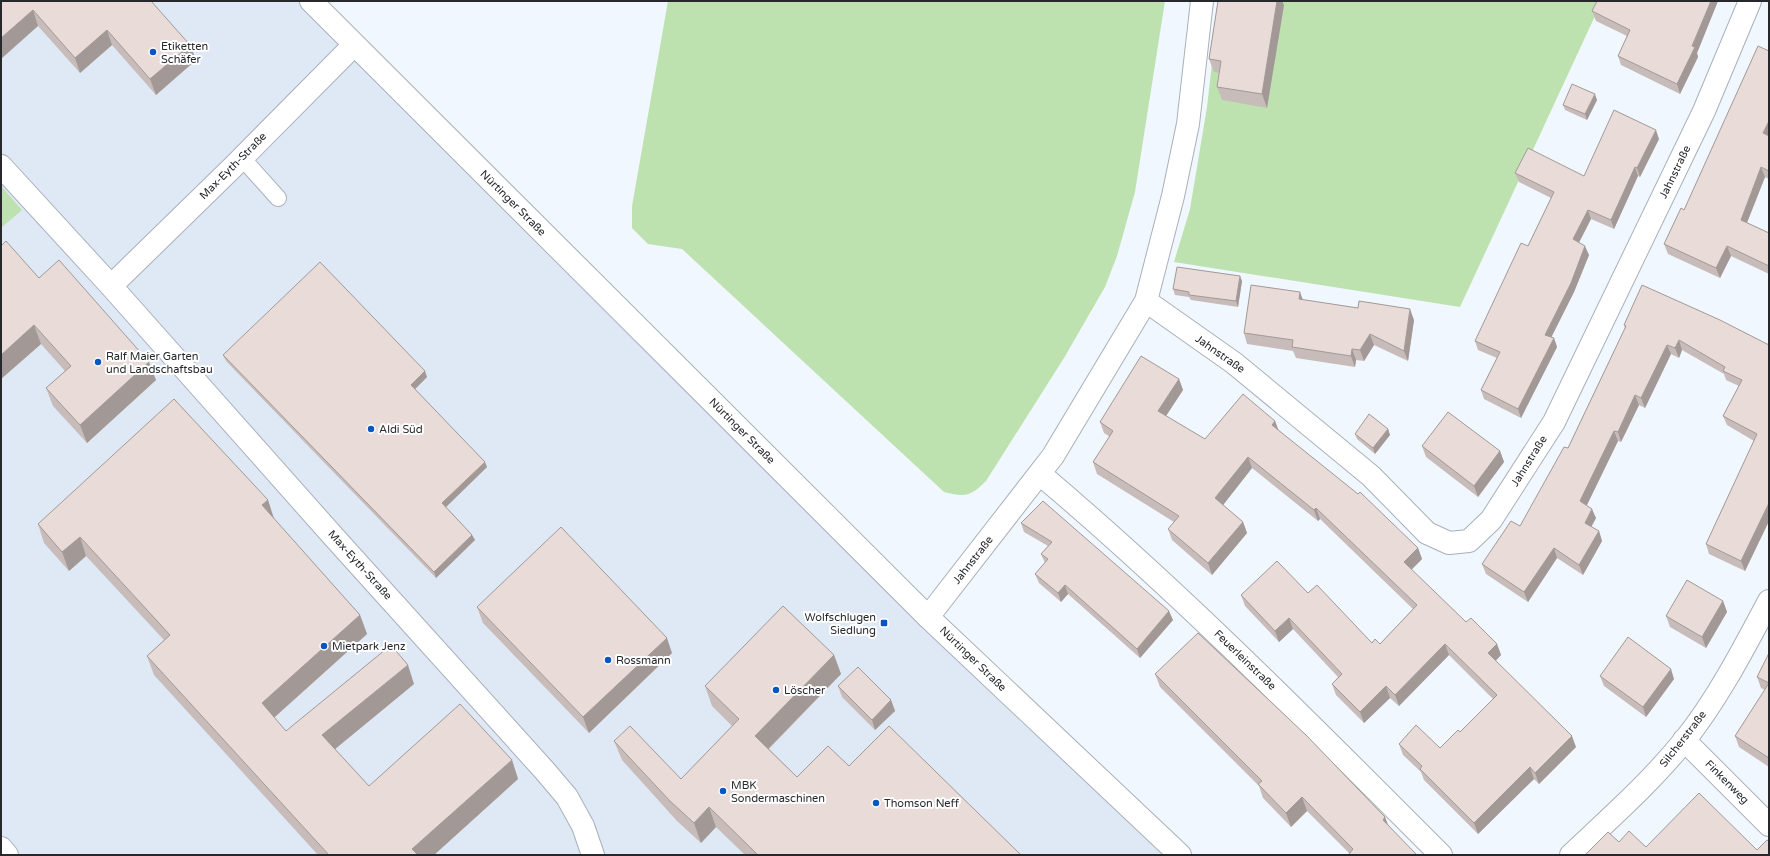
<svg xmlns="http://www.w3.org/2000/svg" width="1770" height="856" viewBox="0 0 1770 856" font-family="'Varela Round',sans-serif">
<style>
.built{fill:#dfe8f5}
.green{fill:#bde2b0}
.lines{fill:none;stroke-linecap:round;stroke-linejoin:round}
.service-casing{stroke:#a9b0b9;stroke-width:18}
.minor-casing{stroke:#a9b0b9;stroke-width:24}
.secondary-casing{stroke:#a9b0b9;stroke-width:24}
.service{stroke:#fff;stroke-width:16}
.minor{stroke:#fff;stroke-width:22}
.secondary{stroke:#fff;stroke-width:22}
.wall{fill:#c8bcba}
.shaded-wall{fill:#a29997}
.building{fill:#e8dbd8;stroke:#a29997}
.poi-dot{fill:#0956c0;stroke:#fff;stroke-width:1.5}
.labels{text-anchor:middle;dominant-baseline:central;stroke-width:4;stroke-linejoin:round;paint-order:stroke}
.poi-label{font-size:11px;fill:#26282c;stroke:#fff;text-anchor:start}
.street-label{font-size:11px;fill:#26282c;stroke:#fff}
</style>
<rect width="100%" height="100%" fill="#f1f7ff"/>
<path class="built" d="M1,1H311L1180,855H1Z"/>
<path class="green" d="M668,1H1165L1135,192L1117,256L1105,287L1064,358L986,481C970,497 965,497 944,492L682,249L648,244L632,228V206Z
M1219,1H1602L1460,307L1174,262L1190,209L1207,107Z
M1,186L22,210L1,228Z"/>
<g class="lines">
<g class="service-casing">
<path id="service" d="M242,158L278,198"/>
</g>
<g class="minor-casing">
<path id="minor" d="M1,166L111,286L333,536L545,771L567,797L583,826L593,855
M111,286L234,166L354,45
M1146,301L1234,363L1371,476L1427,533L1449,543L1469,541L1491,520L1554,422L1704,111L1750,1
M1040,474C1181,593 1311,725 1441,855
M928,617L1053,456L1146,301L1173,196L1188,124L1202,1
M1684,740L1769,825
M1,848L7,855
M1571,855C1610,818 1650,783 1684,741C1717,700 1744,648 1769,601"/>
</g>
<g class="secondary-casing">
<path id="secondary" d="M311,1L928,617L1180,855"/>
</g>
<use href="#service" class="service"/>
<use href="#minor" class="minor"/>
<use href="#secondary" class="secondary"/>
</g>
<path class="wall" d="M1,1L190,45L196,60L156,95L112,45L80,73L38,26Z
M1218,1H1282L1284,5L1267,108L1222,100L1217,87L1220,73L1214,72L1209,59Z
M1597,1H1718L1697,53L1698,57L1680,94L1621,65L1618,56L1627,36L1596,21L1592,11Z
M1769,51V179L1765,177L1747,223L1769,233V274L1731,256L1720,278L1668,254L1664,244L1684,210Z
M1597,100L1587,120L1565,110L1563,105Z
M1659,139L1640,177L1638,176L1614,229L1591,219L1579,243L1589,255L1574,292L1551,337L1554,338L1557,347L1521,418L1484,399L1481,390L1497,358L1478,350L1475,341L1528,246L1551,198L1519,182L1515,173L1584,176Z
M39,278L156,380L87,443L53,406L46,388L65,371L41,344L1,379Z
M1242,281L1238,307L1191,300L1189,297L1175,295L1173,289Z
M1303,300L1414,320L1408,361L1374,345L1364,361L1356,360L1355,367L1296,358L1293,351L1247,344L1244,333Z
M1624,325L1769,345V521L1745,571L1709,554L1706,544L1754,441L1727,425L1723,416L1739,386L1726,380L1724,374L1682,350L1679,358L1671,354L1645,408L1639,405L1621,442L1618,441L1587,505L1596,518L1591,527L1599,531L1602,541L1583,575L1557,558L1528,602L1486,574L1482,564L1520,526L1568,448L1625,328Z
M223,355L427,377L415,389L487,467L446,507L472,535L475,540L436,578L226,361Z
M1179,379L1183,390L1166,416L1205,439L1275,421L1279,431L1418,548L1422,559L1411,570L1466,622L1497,644L1501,655L1496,661L1576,747L1539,784L1534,779L1478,834L1424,780L1421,772L1403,755L1399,744L1440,748L1460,732L1493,699L1449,655L1399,706L1390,698L1364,723L1336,695L1332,684L1338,677L1293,629L1279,642L1245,606L1241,595L1308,593L1372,643L1380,644L1413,609L1320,519L1318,521L1252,468L1223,505L1243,522L1247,533L1212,575L1172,540L1168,529L1174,522L1097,474L1093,462L1110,437L1104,433L1100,422Z
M1388,429L1390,435L1375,454L1357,439L1355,434Z
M1422,446L1500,451L1504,462L1478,497L1426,457Z
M268,500L274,519L360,615L367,634L274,718L286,731L414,684L335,749L369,786L512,760L518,779L434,855H318L154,675L147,656L164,640L86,556L69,571L44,543L38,524Z
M1043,501L1173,620L1140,658L1068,594L1061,602L1039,583L1035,574L1045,563L1041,554L1048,546L1024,532L1021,523Z
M1723,601L1727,612L1706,648L1670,627L1666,616Z
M477,607L672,653L589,733L483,623Z
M1769,653V767L1739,747L1735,736L1765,690L1761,688L1757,677Z
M834,655L841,674L769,749L797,777L849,766L1021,855H745L716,827L701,843L677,821L622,760L614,741L681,779L732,726L712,706L705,686Z
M1155,674L1385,817L1389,827L1417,855H1349V853L1307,811L1291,827L1263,798L1259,786L1160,687Z
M1600,676L1674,679L1646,717L1604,686Z
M838,686L891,700L895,711L875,730L842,697Z"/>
<path class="shaded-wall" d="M1277,1H1282L1284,5L1267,108L1262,94Z
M1711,1H1718L1697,53L1698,57L1680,94L1677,84Z
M33,10L38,26L1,59V38Z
M107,30L112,45L80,73L75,58Z
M190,45L196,60L156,95L150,79Z
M1595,94L1597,100L1587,120L1585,114Z
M1769,121V138L1763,133Z
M1656,130L1659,139L1640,177L1637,168Z
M1635,167L1638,176L1614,229L1611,220Z
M1761,167L1765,177L1744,230L1741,220Z
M1588,210L1591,219L1576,248L1573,239Z
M1585,246L1589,255L1574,292L1548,344L1545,335Z
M1727,246L1731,256L1720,278L1716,268Z
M1240,276L1242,281L1238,307L1236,301Z
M1300,292L1304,303L1299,299Z
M1410,309L1414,320L1408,361L1404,351Z
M34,325L41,344L1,379V355Z
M1370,334L1374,345L1364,361L1360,350Z
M1554,338L1557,347L1521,418L1518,409Z
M1679,340L1682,350L1679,358L1675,348Z
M1667,345L1671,354L1645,408L1641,398Z
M1352,349L1356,360L1355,367L1351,356Z
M149,362L156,380L87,443L80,425Z
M425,371L427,377L413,391L411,385Z
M1179,379L1183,390L1162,422L1158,411Z
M1635,395L1639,405L1621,442L1618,432Z
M1275,421L1279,432L1272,425Z
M1388,429L1390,435L1375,454L1373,448Z
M1614,431L1618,441L1584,511L1580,501Z
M1500,451L1504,462L1478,497L1474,486Z
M1248,457L1252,468L1220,509L1215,498Z
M485,462L487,467L444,509L442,503Z
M268,500L274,519L269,525L262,505Z
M1769,503V521L1745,571L1741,561Z
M1316,508L1320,519L1318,521L1314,510Z
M1592,509L1596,518L1588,533L1585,523Z
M1243,522L1247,533L1212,575L1208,563Z
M1599,531L1602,541L1583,575L1579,565Z
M472,535L475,540L436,578L434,572Z
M80,537L86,556L69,571L62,552Z
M1418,548L1422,559L1408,573L1404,562Z
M1554,548L1557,558L1528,602L1524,592Z
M1065,585L1068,594L1061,602L1058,593Z
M1723,601L1727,612L1706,648L1702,637Z
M1169,611L1173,620L1140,658L1137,649Z
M360,615L367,634L269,722L262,703Z
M1289,618L1293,629L1279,642L1275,631Z
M667,638L672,653L589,733L583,717Z
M1445,644L1449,655L1399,706L1395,695Z
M1497,644L1501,655L1492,664L1488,653Z
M834,655L841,674L762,755L755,736Z
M408,665L414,684L329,754L322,735Z
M1671,669L1674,679L1646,717L1643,707Z
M1386,686L1390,698L1364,723L1360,712Z
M891,700L895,711L875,730L872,720Z
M1572,736L1576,747L1539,784L1535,773Z
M512,760L518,779L434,855H415L412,849Z
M1530,767L1534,779L1478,834L1474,823Z
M1302,797L1307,811L1291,827L1286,813Z
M709,807L716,827L701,843L694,823Z
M1385,817L1390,831L1383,820Z"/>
<path class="building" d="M1,1H151L190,45L150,79L107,30L75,58L33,10L1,38Z
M1218,1H1277L1262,94L1217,87L1221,61L1209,59Z
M1597,1H1711L1692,46L1695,47L1677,84L1618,56L1630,30L1592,11Z
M1758,46L1769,51V121L1763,133L1769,136V171L1761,167L1741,220L1769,233V266L1727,246L1716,268L1664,244L1681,208L1684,210Z
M1572,84L1595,94L1585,114L1563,105Z
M1614,110L1656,130L1637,168L1635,167L1611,220L1588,210L1573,239L1585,246L1571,283L1545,335L1554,338L1518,409L1481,390L1500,352L1475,341L1521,243L1528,246L1554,192L1515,173L1528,148L1584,176Z
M6,241L39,278L59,260L149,362L80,425L46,388L71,366L34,325L1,355V246Z
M320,262L425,371L411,385L485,462L442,503L472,535L434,572L223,355Z
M1177,267L1240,276L1236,301L1189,295V292L1173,289Z
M1251,285L1300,292L1299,299L1358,308L1359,301L1410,309L1404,351L1370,334L1360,350L1352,349L1351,356L1292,347L1293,340L1244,333Z
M1642,285L1720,320L1769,345V503L1741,561L1706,544L1757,434L1723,416L1742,380L1723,371L1725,367L1679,340L1675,348L1667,345L1641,398L1635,395L1618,432L1614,431L1580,501L1592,509L1585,523L1599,531L1579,565L1554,548L1524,592L1482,564L1511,521L1520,526L1564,447L1568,448L1626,326L1624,325Z
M1141,356L1179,379L1158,411L1205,439L1243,394L1275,421L1272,425L1358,494L1360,492L1418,548L1404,562L1466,622L1471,618L1497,644L1488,653L1572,736L1535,773L1530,767L1474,823L1420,769L1422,766L1399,744L1416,725L1440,748L1458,730L1460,732L1497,695L1445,644L1395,695L1386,686L1360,712L1332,684L1342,674L1289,618L1275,631L1241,595L1277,561L1308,593L1317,585L1372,643L1375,639L1380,644L1417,605L1316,508L1314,510L1248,457L1215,498L1243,522L1208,563L1168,529L1179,516L1093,462L1113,431L1100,422Z
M174,399L268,500L262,505L360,615L262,703L286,731L391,645L408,665L322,735L369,786L460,704L512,760L412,849L418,855H329L147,656L170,635L80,537L62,552L38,524Z
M1448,412L1500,451L1474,486L1422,446Z
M1369,414L1388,429L1373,448L1355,434Z
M1043,501L1169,611L1137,649L1065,585L1058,593L1035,574L1048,559L1041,554L1052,542L1021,523Z
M561,527L667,638L583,717L477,607Z
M1687,580L1723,601L1702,637L1666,616Z
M783,606L834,655L755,736L797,777L828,746L849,766L889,726L1021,855H758L709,807L694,823L670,801L614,741L630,726L681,779L739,719L705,686Z
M1198,633L1307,736L1385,817L1383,820L1417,855H1350L1349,854L1353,849L1302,797L1286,813L1258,784L1262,781L1155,674Z
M1628,637L1671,669L1643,707L1600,676Z
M1769,653V683L1757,677Z
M858,667L891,700L872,720L838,686Z
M1769,683V758L1735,736Z
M1699,793L1757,850L1767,840L1769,841V855H1585L1608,832L1619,842L1629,831L1646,847Z"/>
<g class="poi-dot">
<circle cx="153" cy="52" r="4"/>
<circle cx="98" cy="362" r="4"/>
<circle cx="371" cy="429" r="4"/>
<rect x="880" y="619" width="8" height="8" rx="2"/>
<circle cx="324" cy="646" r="4"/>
<circle cx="608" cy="660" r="4"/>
<circle cx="776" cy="690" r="4"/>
<circle cx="723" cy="791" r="4"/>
<circle cx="876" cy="803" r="4"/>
</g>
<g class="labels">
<g class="poi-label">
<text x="161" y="46">Etiketten<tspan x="161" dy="13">Schäfer</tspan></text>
<text x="106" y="356">Ralf Maier Garten<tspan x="106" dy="13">und Landschaftsbau</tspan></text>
<text x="379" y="429">Aldi Süd</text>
<text x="876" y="617" text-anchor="end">Wolfschlugen<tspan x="876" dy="13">Siedlung</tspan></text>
<text x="332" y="646">Mietpark Jenz</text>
<text x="616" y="660">Rossmann</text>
<text x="784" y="690">Löscher</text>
<text x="731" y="785">MBK<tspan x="731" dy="13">Sondermaschinen</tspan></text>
<text x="884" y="803">Thomson Neff</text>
</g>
<g class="street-label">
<text transform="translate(233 166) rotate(-45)">Max-Eyth-Straße</text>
<text transform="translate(1675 172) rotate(-64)">Jahnstraße</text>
<text transform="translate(513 203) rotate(45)">Nürtinger Straße</text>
<text transform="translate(1220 354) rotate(35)">Jahnstraße</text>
<text transform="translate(742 431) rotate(45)">Nürtinger Straße</text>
<text transform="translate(1529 461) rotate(-58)">Jahnstraße</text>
<text transform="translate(973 560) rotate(-52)">Jahnstraße</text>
<text transform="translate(360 565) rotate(48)">Max-Eyth-Straße</text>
<text transform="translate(973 659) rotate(44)">Nürtinger Straße</text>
<text transform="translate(1245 660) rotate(44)">Feuerleinstraße</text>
<text transform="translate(1683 739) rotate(-52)">Silcherstraße</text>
<text transform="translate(1727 782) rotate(45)">Finkenweg</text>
</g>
</g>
<rect width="1770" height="856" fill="none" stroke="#26282c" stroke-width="4"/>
</svg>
